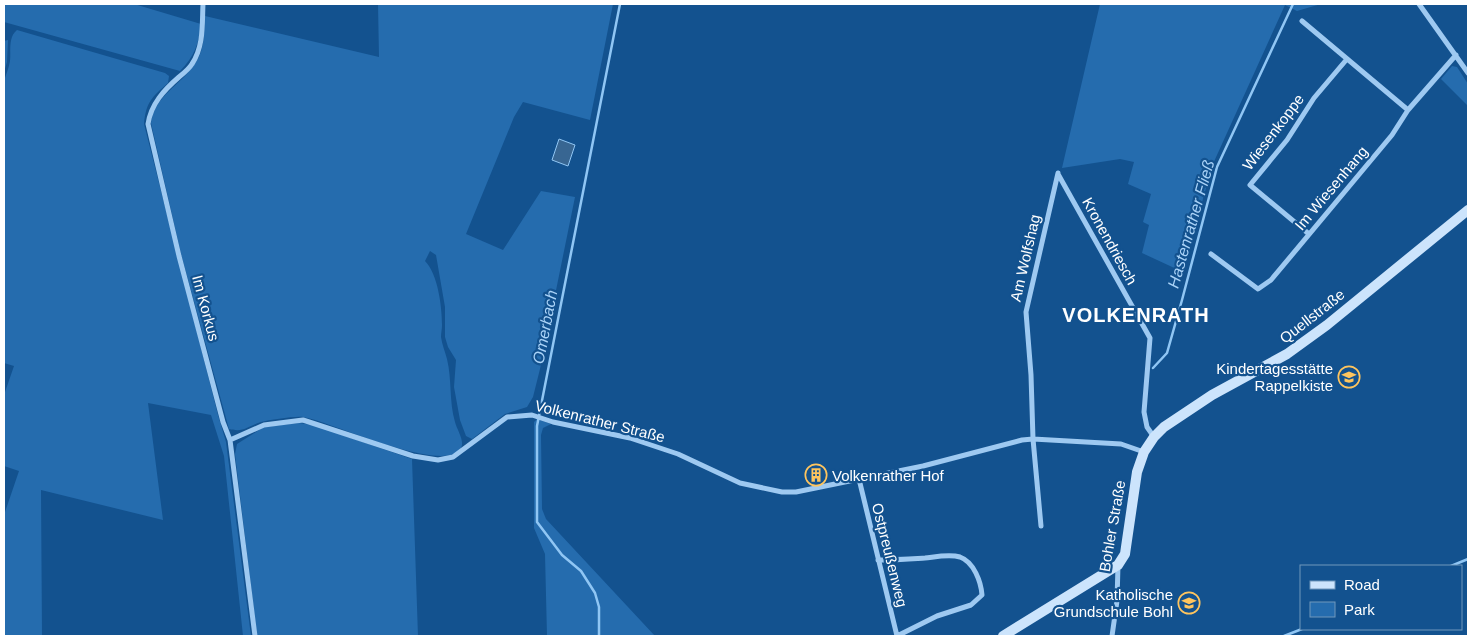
<svg xmlns="http://www.w3.org/2000/svg" width="1472" height="640" viewBox="0 0 1472 640" font-family="Arial,sans-serif">
<style>
.green{fill:#256cae}
.water{fill:#386692;stroke:#90c6f4}
.lines{fill:none;stroke-linecap:round;stroke-linejoin:round}
.stream{stroke:#90c6f4;stroke-width:2.5}
.street{stroke:#9ec9f1;stroke-width:5}
.secondary{stroke:#cce4fc;stroke-width:10}
.labels{text-anchor:middle;dominant-baseline:central;stroke-width:4.5;stroke-linejoin:round;paint-order:stroke}
.street-label{font-size:15px;fill:#fff;stroke:#13528f}
.poi-label{font-size:15px;fill:#fff;stroke:#13528f;text-anchor:end}
.water-label{font-size:16px;font-style:italic;fill:#aad3f8;stroke:#13528f}
.district-label{font-size:20px;font-weight:bold;letter-spacing:1px;fill:#fff;stroke:#13528f}
</style>
<rect width="100%" height="100%" fill="#13528f"/>
<path class="green" d="M4,4H134L201,24C199,44 194,57 180,71L4,22Z
M378,4H613L590,120L523,102L514,117L466,234L503,250L541,191L575,197L540,369L533,397L527,407L505,414L472,439L466,436L460,420L454,387L456,360L448,347L445,337V307L436,255L430,251L425,261C438,274 442,307 442,325C442,329 441,333 441,337C442,344 445,352 447,359C452,379 449,402 455,422C457,430 465,441 461,448C445,476 330,421 303,417C294,416 270,420 261,422C248,426 244,433 229,429L181,254L151,123C155,95 180,86 194,65C205,51 204,33 205,16L379,57Z
M1100,4H1321L1297,11L1285,5L1212,166L1183,272L1142,253L1149,225L1143,222L1151,194L1128,184L1134,162L1120,159L1062,168Z
M17,30L165,73L169,76L168,83C152,97 146,102 144,124L218,415L226,442L251,636H243L224,456L211,415L148,403L163,520L41,490L42,636H4V515L19,471L4,466V395L14,366L4,363V81C6,74 9,68 10,61C11,51 8,37 17,30Z
M8,40L7,62L4,72V41Z
M1452,66L1457,67L1468,84V106L1441,79Z
M537,419L551,424L543,428L541,435L542,509L546,519L655,636H547L545,554L534,528V422Z
M299,423L313,425L412,459L418,636H257L235,454L237,444L264,427Z"/>
<path class="water" d="M559,139L575,145L568,166L552,160Z"/>
<g class="lines">
<path class="stream" d="M1153,368L1167,353L1182,300L1217,167L1293,4
M1451,566L1468,559
M599,636V607L595,593L581,571L562,555L537,522V426L620,4
M1284,636L1302,629"/>
<path class="street" d="M203,4C202,24 204,46 192,64C189,69 184,73 179,77C164,90 151,104 148,124L179,256L223,422L230,440L255,636
M1419,4L1468,73
M1302,21L1408,110
M1058,174L1150,338L1144,412L1147,427L1154,437
M1309,234L1250,185L1287,140L1314,98L1347,59
M1211,254L1258,289L1271,280L1392,135L1408,110L1456,55
M230,440L264,425L303,420L413,456L438,460L453,457L507,417L532,415L553,422L630,438L678,454L740,483L782,492H796L923,466L1022,440L1033,439L1121,444L1144,452
M859,479L897,636
M1041,526L1033,439L1031,375L1026,312L1058,173
M878,560C894,560 909,559 925,558C935,557 949,554 960,557C974,562 981,582 982,595L971,605L937,616L897,636
M1112,636L1117,601L1118,565"/>
<path class="secondary" d="M1003,636L1118,565L1125,554L1126,547L1137,472L1144,452L1154,437L1164,427L1212,395L1287,354L1327,325L1468,210"/>
</g>
<defs>
<g id="school-ring" transform="scale(1.125)"><circle r="9.5" fill="#13528f" stroke="#ffc55e" stroke-width="1.5"/><path d="M0-5L7-2L0 1L-7-2ZM-4 1L0 2.5L4 1V4Q0 6-4 4Z" fill="#ffc55e"/></g>
<g id="building-ring" transform="scale(1.125)"><circle r="9.5" fill="#13528f" stroke="#ffc55e" stroke-width="1.5"/><path d="M-4-6H4V6H1V3H-1V6H-4ZM-2.5-4.3h1.7v1.8h-1.7ZM.8-4.3h1.7v1.8H.8ZM-2.5-1h1.7V.8h-1.7ZM.8-1h1.7V.8H.8Z" fill="#ffc55e"/></g>
</defs>
<g fill-rule="evenodd">
<use href="#school-ring" x="1349" y="377"/>
<use href="#building-ring" x="816" y="475"/>
<use href="#school-ring" x="1189" y="603"/>
</g>
<g class="labels">
<g class="street-label">
<text transform="translate(1273 132) rotate(-53)">Wiesenkoppe</text>
<text transform="translate(1331 188) rotate(-50)">Im Wiesenhang</text>
<text transform="translate(1110 241) rotate(61)">Kronendriesch</text>
<text transform="translate(1025 258) rotate(-77)">Am Wolfshag</text>
<text transform="translate(206 308) rotate(75)">Im Korkus</text>
<text transform="translate(1312 316) rotate(-38)">Quellstraße</text>
<text transform="translate(600 421) rotate(14)">Volkenrather Straße</text>
<text transform="translate(1112 526) rotate(-80)">Bohler Straße</text>
<text transform="translate(890 555) rotate(76)">Ostpreußenweg</text>
</g>
<g class="poi-label">
<text x="1333" y="368">Kindertagesstätte<tspan x="1333" dy="17">Rappelkiste</tspan></text>
<text x="832" y="475" text-anchor="start">Volkenrather Hof</text>
<text x="1173" y="594">Katholische<tspan x="1173" dy="17">Grundschule Bohl</tspan></text>
</g>
<g class="water-label">
<text transform="translate(1191 224) rotate(-74)">Hastenrather Fließ</text>
<text transform="translate(545 327) rotate(-79)">Omerbach</text>
</g>
<g class="district-label">
<text x="1136" y="315">VOLKENRATH</text>
</g>
</g>
<rect width="1472" height="640" fill="none" stroke="#ffffff" stroke-width="10"/>
<rect x="1300" y="565" width="162" height="65" fill="#13528f" stroke="#7197bc"/>
<rect x="1310" y="581" width="25" height="8" fill="#cce4fc" stroke="#7197bc"/>
<text x="1344" y="590" font-size="15" fill="#ffffff">Road</text>
<rect x="1310" y="602" width="25" height="15" fill="#256cae" stroke="#7197bc"/>
<text x="1344" y="615" font-size="15" fill="#ffffff">Park</text>
</svg>
